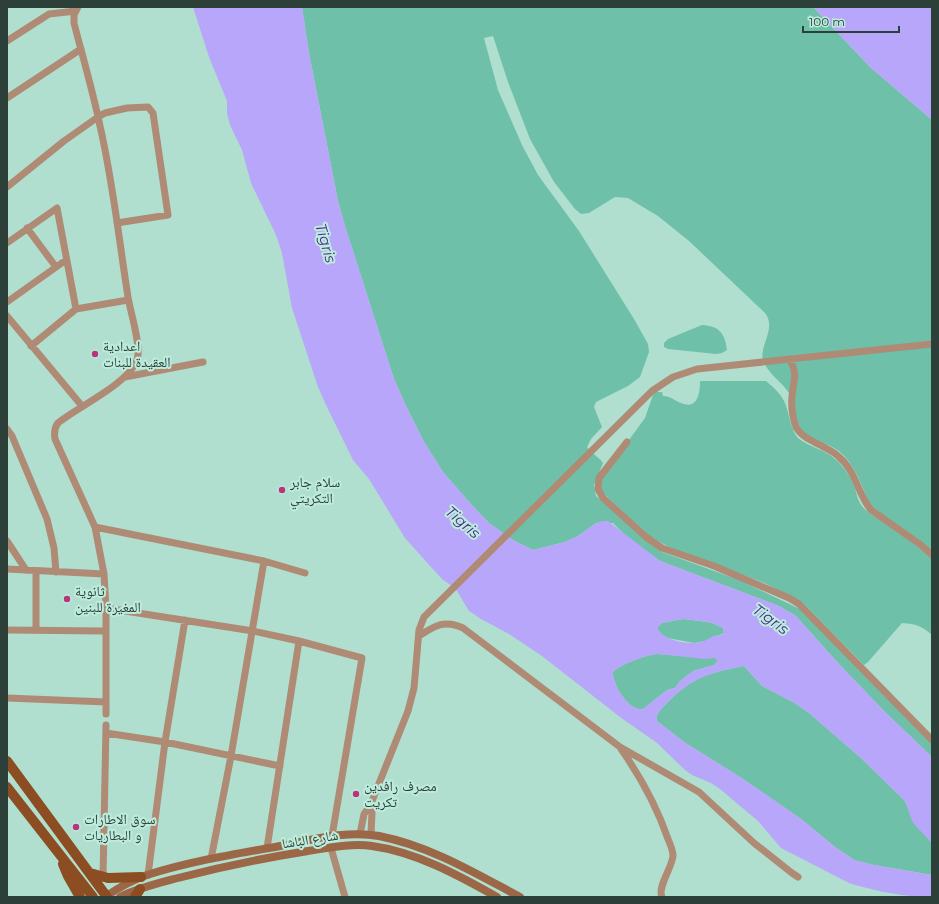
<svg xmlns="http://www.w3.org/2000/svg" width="939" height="904" viewBox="0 0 939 904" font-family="Montserrat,'Noto Naskh Arabic',sans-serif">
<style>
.green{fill:#6fc0a8}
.water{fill:#b7a6fa;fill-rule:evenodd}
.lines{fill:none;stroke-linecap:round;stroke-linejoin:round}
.street{stroke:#af8b75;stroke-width:7}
.secondary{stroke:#9b6746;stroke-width:8}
.primary{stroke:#8b4d21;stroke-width:10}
.poi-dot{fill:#b9347a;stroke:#bdecdc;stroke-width:1.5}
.labels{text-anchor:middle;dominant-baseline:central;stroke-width:4;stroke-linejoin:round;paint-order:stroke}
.poi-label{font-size:14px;fill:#2c3f39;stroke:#bdecdc;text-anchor:start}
.street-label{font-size:14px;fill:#2c3f39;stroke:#bdecdc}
.water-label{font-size:15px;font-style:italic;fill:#492b8a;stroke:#bdecdc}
</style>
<rect width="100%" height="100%" fill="#b0dfcf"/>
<path class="green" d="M302,7H813L870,67L932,120V551L872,507L869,503C861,484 855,464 839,451C827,442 805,440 799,425C794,415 795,402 789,393C782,382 767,373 763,360C759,346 777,328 765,313L689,241L658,216L628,198L615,197L589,213L581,214L575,209L554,182L530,139L508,82L493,36L484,38L498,90L522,145L538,175L579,231L634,319L648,344L649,352L640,377L628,386L596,402L594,407L602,427L591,439L587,447C592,454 598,456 603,463L594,485L596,496L652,545L662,552L739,580L800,609L932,744V757L885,712L838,663L796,616L779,606L660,561L626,536L613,523H596L578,536L565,542L533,550L513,540L489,523L470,503L443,472L424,442L407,408L394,379L345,226L338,201L309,53Z
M702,325C719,326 725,333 727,350L722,353L716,354L668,349L664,347V343L668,339Z
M700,381H766C773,387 780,393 784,401C789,411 791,431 798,438C809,447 824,449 835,459C843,466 851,476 854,486C857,493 857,500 862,506C868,514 880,519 889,525C904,536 918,546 932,559V635C922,626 916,624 902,623L868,662L864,665L803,603L796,599L762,582L671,548L649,536L602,492L600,484L604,474L645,418L654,392H662L663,396C671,396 675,401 681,403C698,410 700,393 700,381Z
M683,619L700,621L712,623L723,628L724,633L705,641L694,643L668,638L662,635L658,630V627L662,623Z
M657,654L715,658L718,660L714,665L693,671L680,681L675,688L667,690L643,709C629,712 612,684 613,672C620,664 647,655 657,654Z
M744,666L762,686L793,702L809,713L861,758L905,801L914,823L932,843V875L874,865L854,860L835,847L801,819L743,779L684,742L657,721C655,714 662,708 667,703C692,677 709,673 744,666Z"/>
<path class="water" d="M193,7H302L309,53L338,201L345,226L394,379L407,408L424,442L443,472L470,503L489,523L513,540L533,550L565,542L578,536L596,523L603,521H608L660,561L779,606L796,616L838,663L885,712L932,757V843L913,823L905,801L861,758L809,713L793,702L762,686L744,666C709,673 693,677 667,703C662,708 655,714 657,721L684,742L743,779L801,819L835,847L854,860L874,865L932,875V897C904,897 875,891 849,883L781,848L758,821L720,789L711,783L692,775L685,770L657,743L620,717L542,656L509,634L481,619L469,611L455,588L443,580L431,567L405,538L369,479L353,460L326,405L318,387L292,308L282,253L276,235L251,183L242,150L230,125L227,113V101L209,57ZM683,619L700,621L712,623L723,628L724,633C721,636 717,635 713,636C709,638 706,641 701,642C689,645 666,641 658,630V627L662,623ZM657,654L706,659L715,658L718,660L714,665L693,671L680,681L675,688L667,690L643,709C629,712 612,684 613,672C620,664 647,655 657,654Z
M813,7H932V120L870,67Z"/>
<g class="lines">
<path class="street" d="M78,7L74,15V23C83,58 93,92 100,126C113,182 119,240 128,297C130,311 142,347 137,360C128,384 79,406 58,423C54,428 54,433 55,439L95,527L104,574L106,608V714
M7,41L49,14L76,11
M7,98L81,49
M7,187L64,141L98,117L105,113L127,108L148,107L153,113L168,215L117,223
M27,228L56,267
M7,243L57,208L76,309
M7,302L66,260
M7,316L82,406
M31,346L76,309L128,300
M789,359C799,374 793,381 792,397C791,406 793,418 796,427C802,440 827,446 838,456C857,472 857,493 871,510L921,545L932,555
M125,377L203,362
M7,429L12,436L47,519L54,548L56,572
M627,442L599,478L598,489L603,498L646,537L662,548L714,566L789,598L799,604L932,740
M95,527L264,561L305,573
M7,541L26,570
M7,569L104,574
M36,571V630
M106,608L253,631L299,641L362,658L332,836
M7,630L105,631
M419,636C434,626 444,619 463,628L620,747L699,792L754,843L792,873L798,877
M7,698L106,702
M106,733L165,742L280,766
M621,749C640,776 657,807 668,839C670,844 673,850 673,856C672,868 657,887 662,897
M370,806L372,812L371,835
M360,834L364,814L370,806L408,711L414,688L419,630L424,617L652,391L673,377L697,369L932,344
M267,848L299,641
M331,848L345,897
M211,859L231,756L264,561
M148,875L165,742L185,620
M103,878L106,725"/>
<path class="secondary" d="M105,897C118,888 132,880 147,875C191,861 236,854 280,846C312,840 346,830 379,836C430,846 475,873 520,897
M120,897C138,888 159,883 178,878C221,867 264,858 308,851C328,848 351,843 372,846C416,852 458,875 497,897"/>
<path class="primary" d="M7,761L107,897
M7,787L93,897
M63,864L68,876L80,897
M90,873L108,878L141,877
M135,897L140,889"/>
</g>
<g class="poi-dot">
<circle cx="95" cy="354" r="4"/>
<circle cx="282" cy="490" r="4"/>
<circle cx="67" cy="599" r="4"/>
<circle cx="356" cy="794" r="4"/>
<circle cx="76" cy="827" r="4"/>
</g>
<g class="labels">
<g class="poi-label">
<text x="103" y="346">اعدادية<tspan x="103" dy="16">العقيدة للبنات</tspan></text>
<text x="290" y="482">سلام جابر<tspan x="290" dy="16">التكريتي</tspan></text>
<text x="75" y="591">ثانوية<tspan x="75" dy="16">المغيرة للبنين</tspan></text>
<text x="364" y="786">مصرف رافدين<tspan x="364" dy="16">تكريت</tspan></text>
<text x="84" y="819">سوق الاطارات<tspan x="84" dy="16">و البطاريات</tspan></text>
</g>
<g class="street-label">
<text transform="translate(310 839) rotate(-9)">شارع الباشا</text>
</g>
<g class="water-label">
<text transform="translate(326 243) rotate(74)">Tigris</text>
<text transform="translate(463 522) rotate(41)">Tigris</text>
<text transform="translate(771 619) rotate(36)">Tigris</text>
</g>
</g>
<rect width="939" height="904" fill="none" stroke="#2c3f39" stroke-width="16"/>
<path d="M803 26v6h96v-6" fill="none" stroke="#2c3f39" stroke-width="2"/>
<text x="809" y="26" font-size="12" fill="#2c3f39" stroke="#bdecdc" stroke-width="3" paint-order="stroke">100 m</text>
</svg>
